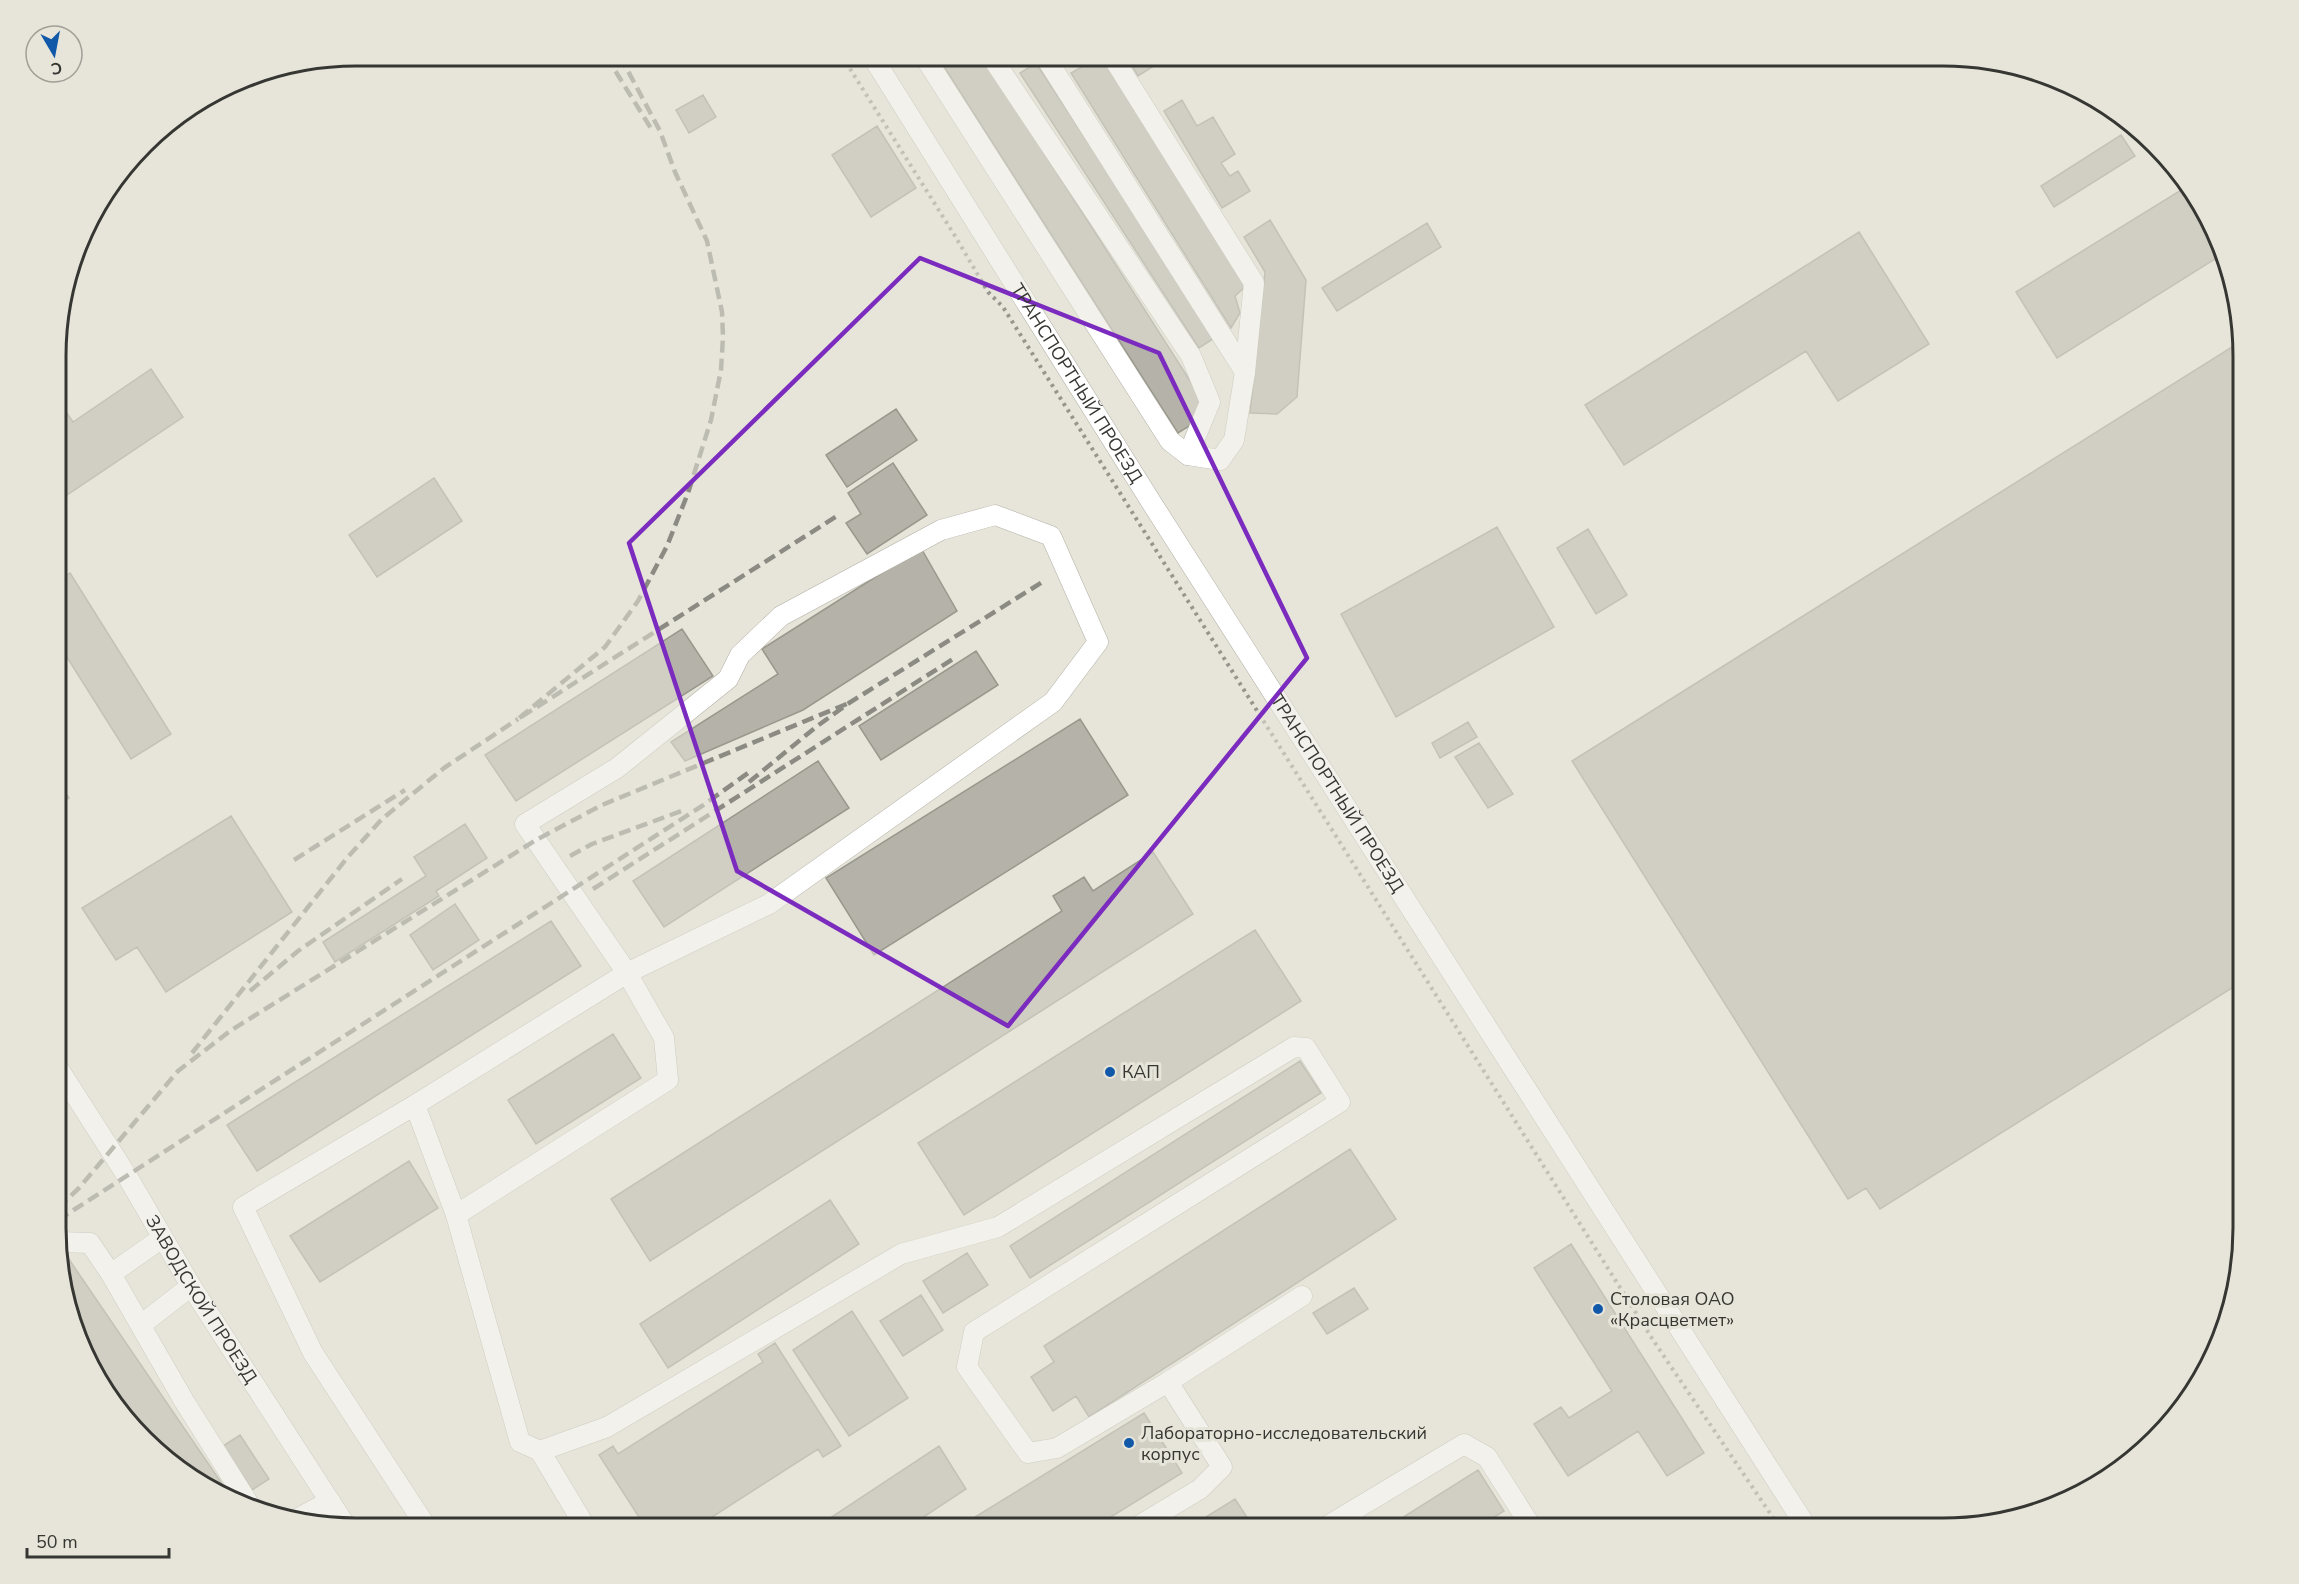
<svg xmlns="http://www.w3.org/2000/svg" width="2299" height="1584" viewBox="0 0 2299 1584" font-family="'Nunito Sans',sans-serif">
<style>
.building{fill:#b5b3a9;stroke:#99988d;stroke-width:1.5}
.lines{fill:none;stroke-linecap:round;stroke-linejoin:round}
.minor-casing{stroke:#b1afa5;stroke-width:21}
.path{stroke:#96958e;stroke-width:4;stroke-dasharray:3 4.5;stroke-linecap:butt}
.minor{stroke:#fff;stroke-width:20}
.rail{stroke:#8b8a83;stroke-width:4.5;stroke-dasharray:12 6;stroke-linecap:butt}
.marked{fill:none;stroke:#7b2cbf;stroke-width:4.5;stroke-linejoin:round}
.poi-dot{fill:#1159a8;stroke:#e7e5da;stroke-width:2}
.labels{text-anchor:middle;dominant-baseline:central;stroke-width:6;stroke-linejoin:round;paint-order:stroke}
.street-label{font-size:18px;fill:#363632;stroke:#e7e5da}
.poi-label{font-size:18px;fill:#363632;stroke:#e7e5da;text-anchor:start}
.rim{fill:none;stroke:#363632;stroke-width:3}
</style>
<rect width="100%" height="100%" fill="#e7e5da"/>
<path class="building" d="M943,56H982L1205,404L1194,423L1178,433L939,59Z
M1101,56L1246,286L1235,296L1240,313L1231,328L1071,73Z
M1126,56H1163L1165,59L1138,76Z
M1036,63L1216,337L1199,348L1020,73Z
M703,95L716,117L689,133L676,110Z
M1182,100L1197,126L1213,117L1235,154L1221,163L1230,176L1238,171L1250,191L1222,208L1164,111Z
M877,126L916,188L871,217L832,155Z
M2121,135L2135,156L2054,207L2041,186Z
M2186,187L2203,206L2223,254L2057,358L2016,292Z
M1270,220L1306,280L1297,397L1277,414L1250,413L1265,272L1244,237Z
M1427,223L1441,247L1337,311L1322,288Z
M1859,232L1929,344L1838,401L1806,351L1624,465L1585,405Z
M2243,340V981L1880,1209L1866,1188L1848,1199L1572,761Z
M151,369L183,417L58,501V400L73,422Z
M896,409L917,440L847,487L826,455Z
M893,463L927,515L867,554L846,523L861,514L848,493Z
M434,478L462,521L377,577L349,535Z
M1497,527L1554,627L1396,717L1341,614Z
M1588,529L1627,595L1596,614L1557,548Z
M921,548L957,611L803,710L685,761L671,742L778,674L762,649Z
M70,573L171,734L131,759L58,643V581Z
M682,629L713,676L516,801L485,755Z
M976,651L998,685L881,760L859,726Z
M1080,719L1128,795L874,955L826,878Z
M1468,722L1477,737L1440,758L1432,743Z
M1479,743L1513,794L1488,808L1455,757Z
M818,761L849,808L664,927L633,881Z
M58,780L69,798L58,805Z
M231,816L292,912L166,992L137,947L116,960L82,908Z
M465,824L487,858L436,891L439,896L335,962L323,942L426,876L414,857Z
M1153,852L1193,914L650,1261L611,1199L1062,911L1053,896L1084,877L1093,891Z
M455,904L479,940L433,970L410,935Z
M551,921L581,966L257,1171L227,1125Z
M1255,930L1301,1001L964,1215L918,1143Z
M613,1034L641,1078L536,1144L508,1100Z
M1300,1061L1321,1093L1030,1278L1010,1246Z
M1350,1149L1396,1219L1089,1417L1076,1396L1053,1411L1031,1377L1054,1362L1044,1346Z
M409,1161L438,1208L320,1282L290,1236Z
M830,1200L859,1244L668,1368L640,1324Z
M1571,1244L1704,1453L1667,1476L1638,1431L1568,1476L1534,1424L1561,1407L1569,1418L1612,1391L1534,1268Z
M64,1252L231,1497L173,1467L96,1378L58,1267V1256Z
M967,1253L988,1285L943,1313L923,1281Z
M1354,1288L1368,1309L1327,1334L1313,1313Z
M921,1295L943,1330L903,1356L880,1321Z
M852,1311L908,1398L849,1436L793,1350Z
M775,1343L841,1446L823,1457L818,1449L695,1528H646L599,1455L613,1446L618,1454L763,1362L758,1354Z
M1144,1413L1182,1473L1093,1528H981L975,1517Z
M240,1435L269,1479L252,1490L223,1446Z
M939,1446L966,1489L907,1528H815Z
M1478,1470L1504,1511L1477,1528H1386Z
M1235,1499L1254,1528H1188Z"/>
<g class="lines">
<g class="minor-casing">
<g id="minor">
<path id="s1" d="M872,56L1153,505L1807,1528"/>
<path d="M924,56L1170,441L1188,455L1220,460L1234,440L1245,372L1254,283L1112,56"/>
<path d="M991,56L1191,356L1210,402L1188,455"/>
<path d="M1062,56L1046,58L1245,372"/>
<path id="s2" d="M58,1068L127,1176L191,1286L347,1528"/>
<path d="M415,1105L456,1215L520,1442L540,1451L607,1427L901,1254L998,1227L1294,1047L1306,1048L1340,1102L974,1332L967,1367L1028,1453L1057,1448L1168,1382L1302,1296"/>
<path d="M58,1242L90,1243L111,1274L184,1401L252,1509"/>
<path d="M111,1274L162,1238"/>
<path d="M141,1325L191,1286"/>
<path d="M540,1451L586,1528"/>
<path d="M295,1520L330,1501"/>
<path d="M427,1528L313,1353L243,1207L415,1105L627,973L769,904L1053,702L1098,642L1051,536L995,515L941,530L781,616L740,655L728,679L617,768L525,824L627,973L664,1038L668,1080L456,1215"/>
<path d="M1135,1528L1200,1489L1222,1467L1168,1382"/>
<path d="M1324,1528L1464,1444L1487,1457L1532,1528"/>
</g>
</g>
<path class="path" d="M842,56L955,236L988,292L1003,307L1653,1340L1780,1528"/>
<use href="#minor" class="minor"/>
<path class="rail" d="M606,56L652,130
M620,56L660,131L675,172L707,241L722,312L723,337L721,370L711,420L688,493L667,546L638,601L605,647L518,719L837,516
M749,782L816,727L849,703L1044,581
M570,856L592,844L684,810
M294,860L405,790
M593,889L956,657
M250,991L298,951L402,879
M192,1053L347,858L382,819L444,768L518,719
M58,1208L79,1188L178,1071L230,1031L536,840L602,805L849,703
M58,1220L702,806L748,773"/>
</g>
<path d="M0 0H2299V1584H0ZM920,258L1159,353L1307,658L1008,1026L737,871L629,543Z" fill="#e7e5da" fill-opacity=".55" fill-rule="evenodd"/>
<path class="marked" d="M920,258L1159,353L1307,658L1008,1026L737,871L629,543Z"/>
<g class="poi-dot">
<circle cx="1110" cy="1072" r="6"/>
<circle cx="1598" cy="1309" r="6"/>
<circle cx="1129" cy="1443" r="6"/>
</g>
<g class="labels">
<g class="street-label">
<text stroke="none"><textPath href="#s1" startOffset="386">ТРАНСПОРТНЫЙ ПРОЕЗД</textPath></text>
<text stroke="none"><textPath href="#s1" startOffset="872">ТРАНСПОРТНЫЙ ПРОЕЗД</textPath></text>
<text stroke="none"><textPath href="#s2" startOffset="272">ЗАВОДСКОЙ ПРОЕЗД</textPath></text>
</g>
<g class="poi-label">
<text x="1122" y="1072">КАП</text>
<text x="1610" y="1299">Столовая ОАО<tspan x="1610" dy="21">«Красцветмет»</tspan></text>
<text x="1141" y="1433">Лабораторно-исследовательский<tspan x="1141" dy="21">корпус</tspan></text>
</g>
</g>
<path d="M0 0H2299V1584H0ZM356 66H1943A290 290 0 0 1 2233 356V1228A290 290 0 0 1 1943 1518H356A290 290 0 0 1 66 1228V356A290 290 0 0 1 356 66Z" fill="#e7e5da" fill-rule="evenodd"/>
<path class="rim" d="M356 66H1943A290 290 0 0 1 2233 356V1228A290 290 0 0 1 1943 1518H356A290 290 0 0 1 66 1228V356A290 290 0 0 1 356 66Z"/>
<g transform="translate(54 54) rotate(170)"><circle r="28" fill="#e7e5da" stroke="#a09f97" stroke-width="1.5"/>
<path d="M0-4.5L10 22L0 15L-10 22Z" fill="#1159a8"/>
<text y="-9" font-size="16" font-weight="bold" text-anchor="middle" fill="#363632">С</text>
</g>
<path d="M27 1548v9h142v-9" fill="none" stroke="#363632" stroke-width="3"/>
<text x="36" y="1548" font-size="18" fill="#363632" stroke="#e7e5da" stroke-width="4.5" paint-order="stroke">50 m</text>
</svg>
